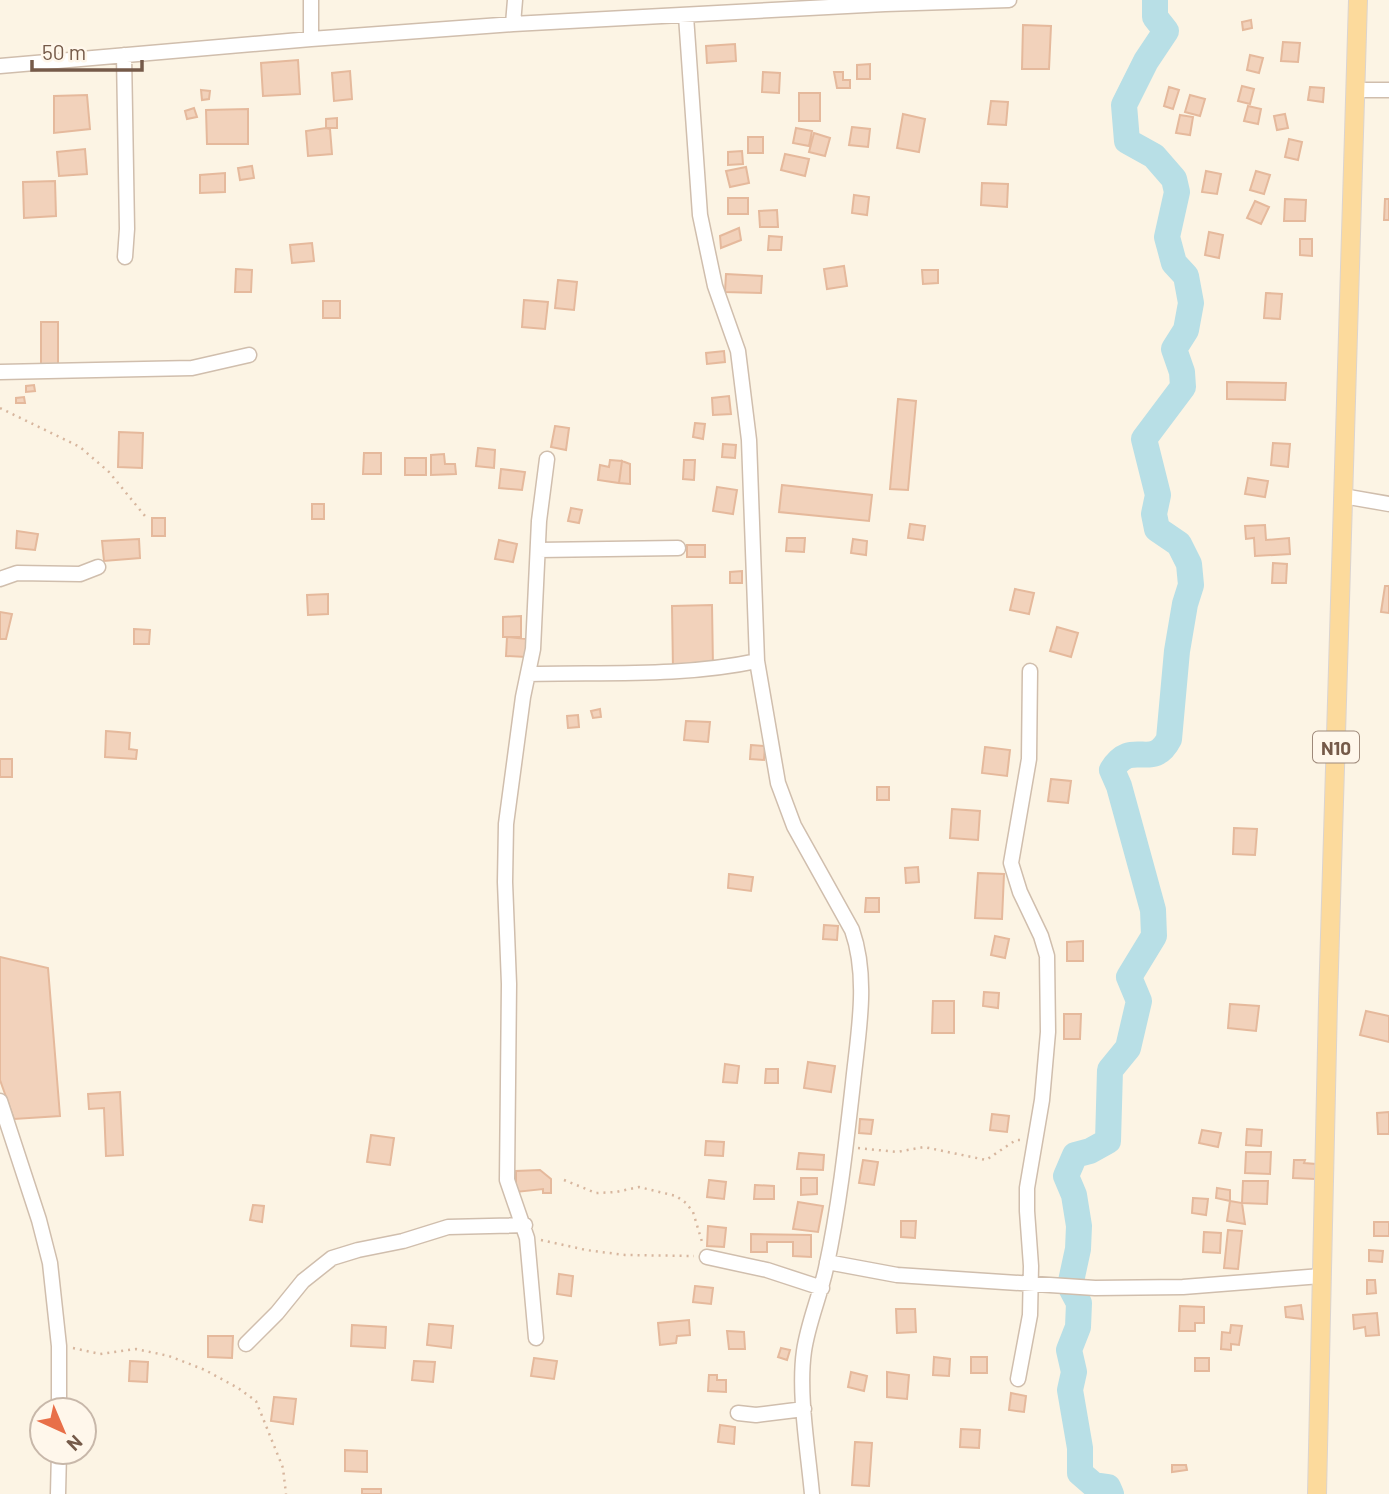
<svg xmlns="http://www.w3.org/2000/svg" width="1389" height="1494" viewBox="0 0 1389 1494" font-family="Barlow,sans-serif">
<style>
.lines{fill:none;stroke-linecap:round;stroke-linejoin:round}
.river{stroke:#b8dfe6;stroke-width:26}
.building{fill:#f2d2bb;stroke:#e5b99c;stroke-width:2}
.minor-casing{stroke:#d0bead;stroke-width:17}
.major-casing{stroke:#dbd4d0;stroke-width:20}
.path{stroke:#d7b69e;stroke-width:2.5;stroke-dasharray:2 5;stroke-linecap:butt}
.minor{stroke:#fff;stroke-width:14}
.major{stroke:#fcda9c;stroke-width:18}
.labels{text-anchor:middle;dominant-baseline:central;stroke-width:5;stroke-linejoin:round;paint-order:stroke}
.shield{fill:#fff7eb;stroke:#9e897a;stroke-width:2}
.shield-label{font-size:19px;font-weight:bold;fill:#755a49}
</style>
<rect width="100%" height="100%" fill="#fcf4e4"/>
<g class="lines">
<path class="river" d="M1111,1494L1108,1487L1094,1485L1080,1473V1448L1070,1390L1074,1372L1069,1350L1078,1327L1079,1303L1070,1286L1078,1249L1079,1226L1074,1195L1066,1176L1075,1155L1090,1151L1108,1141L1110,1070L1128,1048L1139,1001L1129,977L1154,936L1153,910L1119,786L1112,770C1132,737 1152,772 1169,739L1177,651L1185,604L1191,585L1189,564L1179,544L1157,529L1154,514L1158,495L1144,439L1183,387L1182,372L1174,349L1186,330L1191,303L1186,276L1174,263L1167,237L1177,192L1174,179L1154,156L1127,141L1124,105L1146,61L1166,31L1155,17V0"/>
</g>
<path class="building" d="M1251,20L1252,28L1243,30L1242,22Z
M1023,25L1051,26L1049,69H1022Z
M1283,42L1300,43L1298,62L1281,61Z
M735,44L736,61L707,63L706,46Z
M1250,55L1263,58L1259,73L1247,70Z
M298,60L300,94L263,96L261,63Z
M870,64V79H857V65Z
M350,71L352,99L334,101L332,73Z
M763,72L780,73L779,93L762,92Z
M834,72H843V80H850V88H837Z
M1242,86L1254,89L1250,104L1238,101Z
M1169,87L1179,90L1173,109L1164,106Z
M1310,87L1324,88L1323,102L1308,100Z
M201,90L210,91L209,99L202,100Z
M799,93H820V121H799Z
M87,95L90,129L54,133V96Z
M1190,95L1205,99L1200,116L1185,112Z
M991,101L1008,102L1006,125L988,124Z
M1248,106L1261,109L1258,124L1244,121Z
M194,108L197,117L187,119L185,111Z
M248,109V144H207L206,110Z
M903,114L925,119L919,152L897,148Z
M1285,114L1288,128L1277,130L1274,116Z
M1180,115L1193,117L1190,135L1176,133Z
M337,118V128H326V119Z
M852,127L870,129L868,147L849,145Z
M326,128L330,129L332,154L308,156L306,131Z
M796,128L812,131L809,146L793,143Z
M814,133L830,138L825,156L809,152Z
M748,137H763V153H748Z
M1289,139L1302,142L1298,160L1285,157Z
M85,149L87,174L59,176L57,152Z
M742,151L743,164L728,165V152Z
M785,154L809,159L805,176L781,170Z
M252,166L254,178L240,180L238,168Z
M746,167L749,183L730,187L726,171Z
M1206,171L1221,174L1217,194L1202,192Z
M1256,171L1270,175L1264,194L1250,190Z
M225,173V192L200,193V175Z
M55,181L56,216L24,218L23,182Z
M982,183L1008,184L1007,207L981,205Z
M854,195L869,197L867,215L852,213Z
M728,198H748V214H728Z
M1285,199L1306,200L1305,221H1284Z
M1385,199H1389V220H1384Z
M1255,201L1269,207L1261,224L1247,218Z
M777,210L778,227H760L759,211Z
M739,228L741,240L721,248L720,236Z
M1209,232L1223,235L1219,258L1205,255Z
M769,236L782,237L781,250H768Z
M1300,239H1312V256L1300,255Z
M312,243L314,261L292,263L290,245Z
M844,266L847,286L827,289L824,269Z
M236,269L252,270L251,292H235Z
M922,270H938V283L923,284Z
M726,274L762,276L761,293L725,292Z
M558,280L577,282L574,310L555,308Z
M1266,293L1282,294L1280,319L1264,318Z
M524,300L548,302L545,329L522,327Z
M323,301H340V318H323Z
M41,322H58V367H41Z
M724,351L725,362L707,364L706,353Z
M1227,382L1286,383L1285,400L1227,399Z
M34,385L35,391L26,392V386Z
M729,396L731,414L713,415L712,398Z
M24,397L25,403H16V398Z
M898,399L916,401L908,490L890,489Z
M695,423L705,424L703,439L693,437Z
M555,426L569,428L566,450L551,447Z
M119,432L143,433L142,468L118,467Z
M1273,443L1290,444L1288,467L1271,465Z
M723,444L736,445L735,458L722,457Z
M478,448L495,450L494,468L476,466Z
M364,453H381V474H363Z
M444,454L445,464H455L456,474L431,475V455Z
M405,458H426V475H405Z
M610,460L622,461L619,483L598,480L600,465L609,467Z
M684,460H695L694,480L683,479Z
M622,461L630,464V484L619,483Z
M501,469L525,472L522,490L499,488Z
M1248,478L1268,481L1265,497L1245,494Z
M782,485L872,495L869,521L779,512Z
M717,487L737,490L733,514L713,511Z
M312,504H324V519H312Z
M571,508L582,510L579,523L568,521Z
M152,518H165V536H152Z
M910,524L925,526L923,540L908,538Z
M1265,525L1266,540L1289,538L1290,554L1255,556L1254,538L1246,539L1245,526Z
M17,531L38,534L35,550L16,548Z
M787,538H805L804,552L786,551Z
M139,539L140,558L104,561L102,541Z
M853,539L867,541L866,555L851,553Z
M499,540L517,544L513,562L495,559Z
M687,545H705V557H687Z
M1273,563L1287,564L1286,583H1272Z
M742,571V583H730V572Z
M1385,586H1389V613L1381,612Z
M1015,589L1034,593L1029,614L1010,610Z
M328,594V614L308,615L307,595Z
M712,605L713,668L673,670L672,606Z
M0,612L12,614L6,639H0Z
M521,616V637H503V617Z
M1057,627L1078,633L1071,657L1050,651Z
M134,629L150,630L149,644H134Z
M507,637L527,639L526,657L506,656Z
M600,709L601,717L593,718L591,711Z
M578,715L579,727L568,728L567,716Z
M686,721L710,722L708,742L684,740Z
M106,731L130,733L129,749L137,750L136,759L105,757Z
M751,745L765,746L764,760L750,759Z
M985,747L1010,750L1007,776L982,773Z
M0,759H12V777H0Z
M1051,779L1071,781L1068,803L1048,801Z
M877,787H889V800H877Z
M952,809L980,811L978,840L950,838Z
M1234,828L1257,829L1255,855L1233,854Z
M918,867L919,882L906,883L905,868Z
M978,873L1004,874L1002,919L975,918Z
M729,874L753,877L751,891L728,888Z
M866,898H879V912H865Z
M824,925L838,926L837,940L823,939Z
M995,936L1009,939L1005,958L991,955Z
M1083,941V961H1067V942Z
M0,957L48,968L60,1116L14,1119L0,1080Z
M984,992L999,993L998,1008L983,1006Z
M933,1001H954V1033H932Z
M1230,1004L1259,1006L1256,1031L1228,1028Z
M1366,1011L1389,1016V1042L1360,1035Z
M1064,1014H1081L1080,1039H1064Z
M808,1062L835,1066L831,1092L804,1088Z
M725,1064L739,1066L737,1083L723,1082Z
M766,1069H778V1083H765Z
M120,1092L123,1155L106,1156L104,1108L89,1109L88,1094Z
M1389,1112V1134H1378L1377,1113Z
M992,1114L1009,1116L1007,1132L990,1130Z
M860,1119L873,1120L871,1134L859,1133Z
M1247,1129L1262,1130L1261,1146L1246,1145Z
M1202,1130L1221,1133L1218,1147L1199,1143Z
M371,1135L394,1138L390,1165L367,1162Z
M706,1141L724,1142L723,1156L705,1155Z
M1246,1152H1271L1270,1174L1245,1173Z
M799,1153L824,1155L823,1170L797,1169Z
M863,1160L878,1162L874,1185L859,1183Z
M1294,1160H1305L1304,1163L1316,1164L1315,1179L1293,1178Z
M540,1170L551,1179V1193H543V1189L516,1192V1171Z
M801,1178H817V1194L801,1195Z
M709,1180L726,1182L724,1199L707,1197Z
M1243,1181H1268L1267,1204L1242,1203Z
M755,1185L774,1186V1199H754Z
M1217,1188L1230,1190V1201L1216,1198Z
M1193,1198L1208,1199L1206,1215L1192,1213Z
M1230,1201L1242,1203L1245,1224L1227,1221Z
M798,1202L823,1206L818,1232L793,1229Z
M253,1205L264,1206L262,1222L250,1220Z
M901,1221H916L915,1238L901,1237Z
M1374,1222H1389V1236H1374Z
M708,1226L726,1228L724,1247L707,1246Z
M1228,1230L1242,1231L1238,1269L1224,1268Z
M1204,1232L1221,1233L1220,1253L1203,1252Z
M751,1234L811,1235V1257L793,1256V1242H767V1252H751Z
M1369,1250L1383,1251L1382,1262L1369,1261Z
M559,1274L573,1276L571,1296L557,1294Z
M1367,1280H1375L1376,1293L1367,1294Z
M695,1286L713,1288L711,1304L693,1302Z
M1301,1305L1303,1319L1286,1317L1285,1307Z
M1180,1306L1204,1307V1323H1195V1331H1179Z
M896,1309H915L916,1332L897,1333Z
M1377,1313L1379,1335L1366,1336L1365,1327L1354,1329L1353,1315Z
M689,1320L690,1335L677,1336L676,1343L660,1345L658,1323Z
M429,1324L453,1326L451,1348L427,1345Z
M352,1325L386,1327L385,1348L351,1346Z
M1231,1325L1242,1326L1239,1345L1231,1344V1350L1221,1349L1222,1332L1230,1333Z
M727,1331L744,1332L745,1349H729Z
M208,1336H233L232,1358L208,1357Z
M781,1348L790,1350L787,1360L778,1357Z
M934,1357L950,1359L949,1376L933,1375Z
M971,1357H987V1373H971Z
M534,1358L557,1361L554,1379L531,1376Z
M1195,1358H1209V1371H1195Z
M130,1361L148,1362L147,1382L129,1381Z
M414,1361L435,1362L433,1382L412,1380Z
M851,1372L867,1376L864,1391L848,1387Z
M887,1372L909,1375L907,1399L887,1397Z
M709,1375H717V1380H726V1392L708,1391Z
M1011,1393L1026,1396L1024,1412L1009,1410Z
M274,1397L296,1399L293,1424L271,1421Z
M720,1425L735,1427L734,1444L718,1442Z
M961,1429L980,1430L979,1448L960,1447Z
M855,1442L872,1443L869,1486L852,1485Z
M345,1450L367,1451V1472L345,1471Z
M1172,1465H1186L1187,1470L1172,1472Z
M362,1489H381V1494H362Z"/>
<g class="lines">
<g class="minor-casing">
<path id="minor" d="M686,16L700,215L715,286L738,351L749,440L757,661L778,783L794,826L852,930C869,978 858,1034 853,1083C846,1145 839,1208 826,1268C820,1296 808,1323 804,1351C798,1393 808,1450 812,1494
M513,24L515,0
M311,39V0
M124,55L127,229L125,257
M0,66L311,39L513,24L885,4L1009,0
M1355,90H1389
M0,372L192,368L249,355
M1343,496L1389,504
M538,550L678,548
M0,579L17,573L80,574L98,567
M528,674C604,672 682,677 757,661
M0,1101L39,1220L50,1263L59,1346V1410
M707,1257L767,1270L822,1288
M827,1262L897,1275L1095,1288L1183,1287L1321,1276
M536,1338L527,1238L507,1180L509,984L505,882L506,824L523,697L533,649L539,521L547,459
M246,1344L277,1313L303,1281L332,1258L358,1250L403,1241L448,1227L525,1225
M1018,1379L1030,1315L1031,1266L1027,1211V1188L1042,1100L1048,1032L1047,956L1041,936L1020,892L1011,863L1029,759L1030,671
M738,1413L756,1415L804,1409
M58,1494L59,1452"/>
</g>
<g class="major-casing">
<path id="major" d="M1317,1494L1328,1002L1358,0"/>
</g>
<path class="path" d="M0,408L80,447L109,472L145,516
M858,1148L897,1152L924,1147L986,1160L1016,1140H1022
M564,1180L596,1193L616,1192L639,1187L676,1196L686,1203L693,1212L703,1245
M541,1240L586,1250L625,1255L694,1256
M73,1348L100,1354L136,1349L169,1356L205,1370L238,1388L256,1401L283,1468L286,1494"/>
<use href="#minor" class="minor"/>
<use href="#major" class="major"/>
</g>
<g class="labels">
<rect class="shield" x="1313" y="731.5" width="46" height="31" rx="5"/>
<g class="shield-label">
<text x="1336" y="747">N10</text>
</g>
</g>
<g transform="translate(63 1431) rotate(136)"><circle r="33" fill="#fff7eb" stroke="#c8b8aa" stroke-width="2"/>
<path d="M0-5L12 26L0 18L-12 26Z" fill="#e86f48"/>
<text y="-10" font-size="19" font-weight="bold" text-anchor="middle" fill="#755a49">N</text>
</g>
<path d="M32 60v10h110v-10" fill="none" stroke="#755a49" stroke-width="3.5"/>
<text x="42" y="60" font-size="21" fill="#755a49" stroke="#fff7eb" stroke-width="5" paint-order="stroke">50 m</text>
</svg>
